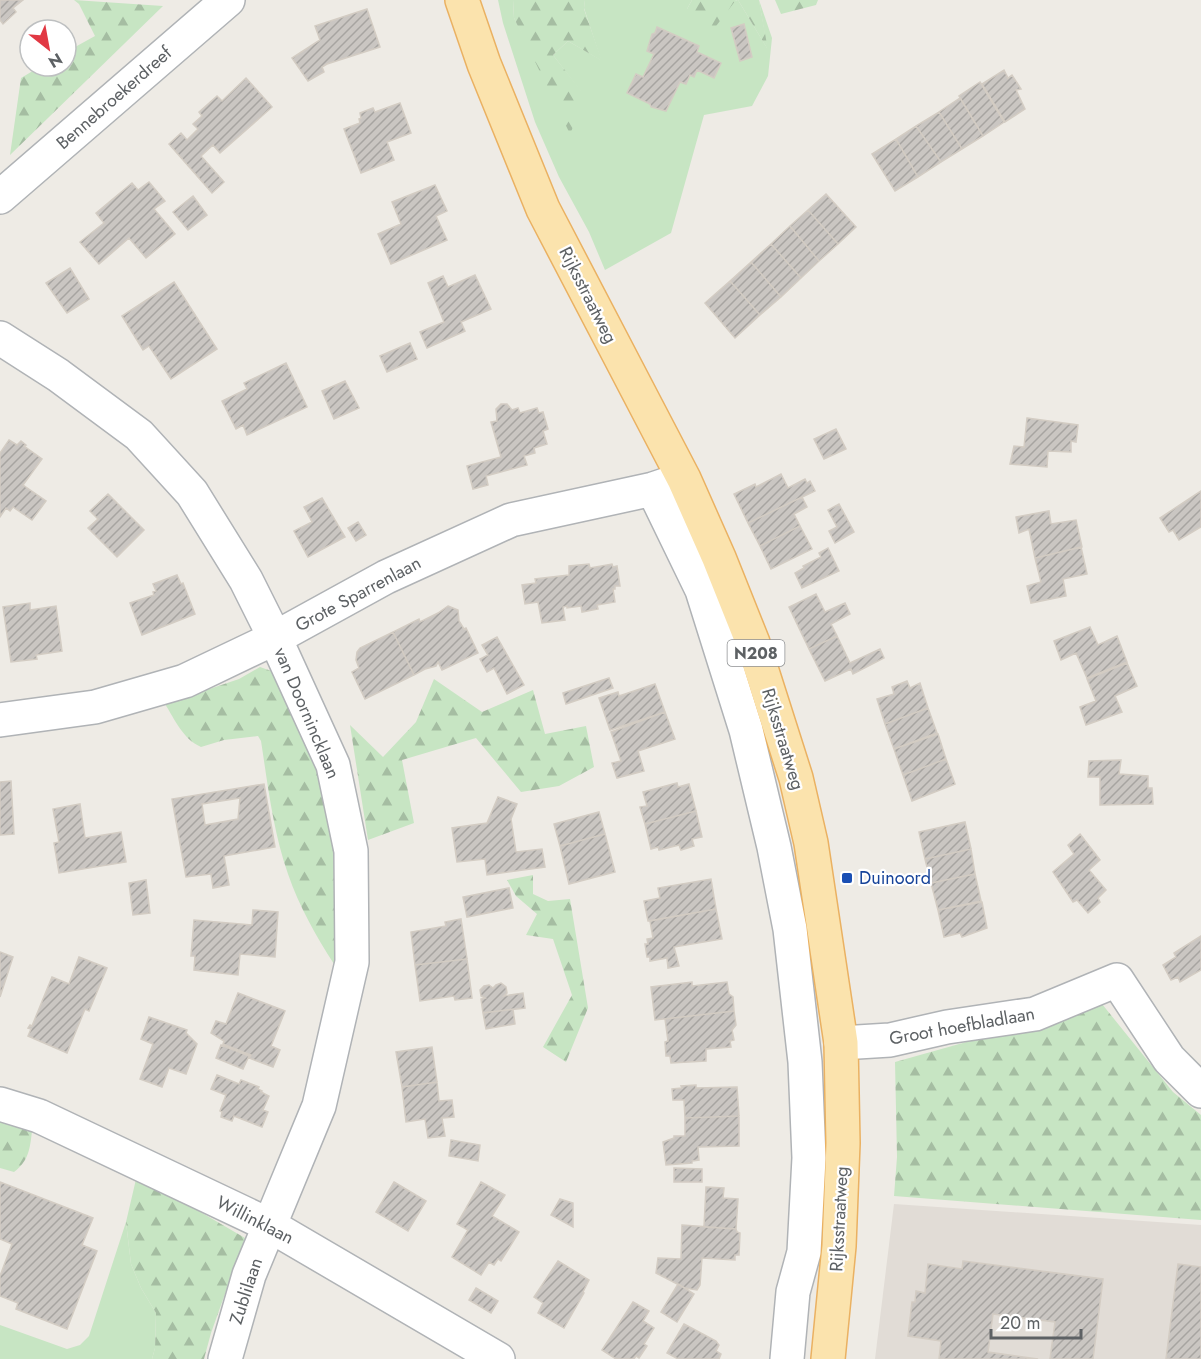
<svg xmlns="http://www.w3.org/2000/svg" width="1201" height="1359" viewBox="0 0 1201 1359" font-family="Jost,sans-serif">
<style>
.education{fill:#e1dcd6}
.green{fill:#c7e5c3}
.forest{fill:url(#forest-firs)}
.building{fill:url(#building-hatch);stroke:#d3ccc3;stroke-width:1.5;fill-rule:evenodd}
.lines{fill:none;stroke-linecap:round;stroke-linejoin:round}
.minor-casing{stroke:#b0b3b6;stroke-width:36}
.major-casing{stroke:#eab162;stroke-width:36}
.minor{stroke:#fff;stroke-width:33}
.major{stroke:#fbe3ad;stroke-width:33}
.transit-dot{fill:#1a4fb4;stroke:#fff;stroke-width:2}
.labels{text-anchor:middle;dominant-baseline:central;stroke-width:4.5;stroke-linejoin:round;paint-order:stroke}
.shield{fill:#fff;stroke:#8e9092;stroke-width:1.5}
.shield-label{font-size:16px;font-weight:bold;fill:#5d6164}
.street-label{font-size:18px;fill:#5d6164;stroke:#fff}
.transit-label{font-size:18px;fill:#164399;stroke:#fff;text-anchor:start}
</style>
<defs>
<pattern id="forest-firs" width="22" height="20" patternUnits="userSpaceOnUse" patternTransform="scale(1.5)"><rect width="22" height="20" fill="#c7e5c3"/><path d="M5 1l3.5 6h-7zM16 11l3.5 6h-7z" fill="#a5bda2"/></pattern>
<pattern id="building-hatch" width="6" height="6" patternUnits="userSpaceOnUse" patternTransform="scale(1.5)"><rect width="6" height="6" fill="#cac6c2"/><path d="M-1 1l2-2M0 6l6-6M5 7l2-2" fill="none" stroke="#a7a4a1"/></pattern>
</defs>
<rect width="100%" height="100%" fill="#eeebe5"/>
<path class="education" d="M894,1204L1201,1225V1359H875Z"/>
<path class="green" d="M498,0H513L514,18L531,50L585,97L553,55L568,41L601,60L584,8L585,0H692L687,9L738,0L767,48L759,0L772,38L768,76L752,106L704,115L671,233L605,270L589,232L559,177L535,122L503,23Z
M126,1222L131,1264L141,1288L156,1313L155,1348L152,1359H0V1325L67,1349L80,1345L89,1336Z"/>
<path class="forest" d="M74,0L163,6L10,155L21,78L41,66H66V52L95,36L79,4Z
M513,0H585L584,9L602,61L568,41L553,55L586,97L570,134L514,18Z
M692,0H736L710,34L693,24L687,9Z
M738,0H759L768,50Z
M775,0H818L816,5L781,14Z
M260,667L277,673L309,745L332,815L343,935L334,964C316,936 299,906 288,874C273,831 268,786 261,741L258,736L224,740L201,747C183,739 175,720 165,704L239,679Z
M434,679L482,712L533,690L545,734L586,726L594,767L559,786L521,792L476,738L402,760L414,823L368,840L350,725L383,757L416,722Z
M533,875V894L548,901L570,899L588,1008L566,1062L543,1047L572,995L553,939L526,935L537,914L516,896L507,880Z
M1102,1004L1173,1092L1201,1115V1220L894,1196L897,1157L895,1062Z
M0,1121L32,1131C30,1148 29,1161 14,1172L0,1168Z
M137,1175L245,1238L211,1333L204,1359H152L155,1348L156,1313L141,1288L131,1264L126,1222Z"/>
<path class="building" d="M0,0H23L13,8L16,12L3,24L0,20Z
M367,9L380,47L327,64L322,67L324,72L308,81L292,58L320,40L315,26Z
M744,24L752,57L740,61L731,28Z
M657,27L699,46L697,52L721,63L714,78L697,70L694,77L690,75L686,84L680,82L666,111L651,107L650,104L627,93L636,74L643,77L654,54L647,51L652,34L655,33Z
M1004,70L1008,78L1012,75L1021,89L1016,90L1025,109L1005,122L982,84Z
M246,78L272,107L220,153L213,145L201,156L224,182L212,193L169,144L181,133L187,140L198,129L193,124L202,116L199,112L217,96L222,101Z
M980,82L1004,122L983,136L959,96Z
M960,98L983,136L962,149L939,112Z
M400,103L411,133L387,142L394,160L361,173L344,129L360,123L359,119L361,118L360,113L373,108L375,112Z
M939,112L962,149L941,162L916,126Z
M916,126L941,162L918,177L896,139Z
M896,139L918,177L895,191L872,154Z
M149,182L165,201L154,209L175,234L146,258L129,238L99,264L80,242L104,223L96,213L132,183L138,190Z
M435,185L447,211L436,216L447,240L391,264L378,234L401,224L392,202Z
M826,194L856,227L838,244L808,210Z
M193,196L207,215L188,230L173,212Z
M808,210L838,244L819,261L790,226Z
M790,226L819,261L801,278L771,244Z
M771,244L801,278L781,297L751,262Z
M751,262L781,297L760,315L730,281Z
M70,268L89,299L67,313L46,283Z
M475,275L491,309L461,322L465,331L427,348L420,332L444,322L428,283L443,276L448,287Z
M730,281L760,315L735,338L705,303Z
M174,282L217,349L171,379L149,346L143,350L122,316Z
M410,343L417,359L387,372L380,356Z
M286,363L307,407L247,435L243,425L236,429L222,401L247,389L244,383Z
M345,381L359,408L334,419L322,391Z
M501,404H507L512,410L518,408L520,413L537,408L539,413L543,412L548,429L543,431L547,444L534,448L535,453L524,456L527,465L486,476L488,485L473,489L467,466L501,457L491,422L497,421L496,409Z
M1027,418L1078,425L1076,442L1071,441V452L1048,451L1047,467L1010,464L1014,446L1024,447Z
M836,429L846,449L824,459L814,439Z
M9,440L17,445L21,441L26,445L24,446L42,459L23,485L46,501L32,520L13,507L10,511L6,508L0,517V453Z
M781,474L788,488L805,479L807,483L810,481L815,491L748,523L734,494L755,484L756,487Z
M1201,491V527L1179,540L1173,530L1169,532L1160,518Z
M108,494L144,530L117,557L88,528L98,519L90,511Z
M802,497L807,507L794,514L800,526L760,546L748,523Z
M322,498L345,537L308,557L294,531L312,522L304,507Z
M839,504L854,532L835,543L829,531L837,527L828,510Z
M1049,511L1051,524L1076,520L1082,547L1035,558L1029,529L1019,533L1016,517Z
M358,522L366,535L356,541L348,528Z
M800,526L812,549L771,569L760,546Z
M1081,547L1087,574L1063,579L1066,596L1031,603L1027,586L1041,582L1035,558Z
M828,548L839,571L802,588L795,573L804,568L803,566L821,557L819,553Z
M589,564L590,568L612,564L613,567L617,566L620,586H615V589H613L615,602L597,605L598,609L582,612L581,606L567,608V606L563,607L565,620L542,623L538,602L525,604L522,585L536,583L535,579L569,575V566Z
M177,575L181,584L183,583L195,614L142,635L130,603L154,595L153,592L156,591L153,584Z
M816,594L825,612L845,603L850,614L831,624L837,636L809,649L789,607Z
M30,603V610L56,606L62,651L36,655L37,659L11,662L3,607Z
M448,606L458,610L459,621L464,629L466,628L478,653L442,670L438,662L436,666L425,669L414,675L393,632L419,619L420,622L438,613Z
M1090,627L1098,645L1117,636L1127,662L1087,678L1076,653L1061,660L1054,641Z
M393,632L414,675L365,699L352,672L359,668L356,660L357,652L360,648Z
M837,636L850,663L880,649L884,658L853,674L851,669L825,681L809,649Z
M497,637L524,685L507,694L494,668L487,672L480,659L488,655L482,645Z
M1127,663L1137,686L1115,696L1122,712L1086,725L1080,707L1096,701L1087,679Z
M609,678L613,688L566,704L563,693Z
M907,681L910,688L920,683L928,708L885,724L877,699L894,694L892,687Z
M655,684L665,712L610,730L599,698L618,692L619,696Z
M928,708L937,733L894,749L885,724Z
M665,712L675,739L638,751L644,771L617,778L612,763L621,761L611,732Z
M938,734L946,759L903,775L894,749Z
M946,759L955,784L912,801L903,775Z
M1121,760L1119,774L1148,776V788H1152L1153,804L1100,805V777H1088L1089,761Z
M11,781L14,834L0,835V782Z
M677,783L678,787L689,784L696,811L645,824L640,807L647,806L643,792Z
M264,784L275,847L224,856L229,885L213,888L211,874L186,877L172,799ZM240,798L238,819L205,825L202,804Z
M498,797L517,804L511,819L516,852L542,849L545,867L487,875L485,859L457,862L452,828L487,823Z
M80,804L85,838L121,832L126,862L59,873L54,843L59,842L53,809Z
M696,811L702,837L692,839L694,846L681,850L679,845L659,850L658,847L651,849L645,824Z
M599,812L605,834L560,846L554,824Z
M965,822L971,849L925,859L919,832Z
M605,834L615,872L569,884L560,846Z
M1080,834L1100,860L1089,870L1106,890L1098,898L1100,902L1088,913L1077,900L1073,902L1053,872L1074,854L1068,845Z
M971,849L975,874L931,883L925,859Z
M975,874L981,901L938,910L931,883Z
M711,879L716,909L648,921L644,901L660,898L658,888Z
M146,880L150,913L133,915L129,883Z
M509,888L513,908L467,917L463,897Z
M982,902L987,928L962,937L960,933L944,937L938,910Z
M716,909L722,939L674,947L679,966L668,968L667,958L650,961V957H647L645,944H648L647,939L653,938L650,921Z
M253,910L278,912L275,957L240,954L238,975L194,970L195,956H191L194,920L252,925Z
M461,919L467,959L415,965L411,932L446,926L445,922Z
M1201,936V970L1180,982L1178,977L1171,980L1163,965L1176,957L1174,953Z
M0,952L13,957L0,997Z
M79,957L107,968L89,1011L85,1009L67,1053L28,1036L31,1029L28,1028L30,1025L32,1026L52,977L69,984Z
M467,959L472,998L455,1000L454,996L420,1001L415,965Z
M692,982V986L727,982L729,994L733,997L734,1011L655,1020L651,987Z
M501,983L506,987L507,993L504,996L523,993L525,1008L483,1013L481,999L485,998L481,996L480,990L484,986L489,985L493,988L496,985Z
M238,993L285,1011L271,1046L280,1050L273,1067L249,1058L251,1055L223,1044L224,1041L211,1033L216,1021L226,1024Z
M513,1009L515,1024L486,1029L483,1013Z
M734,1011L736,1025L732,1030L734,1040L730,1041L731,1047L706,1049V1061L671,1063L670,1056H666L665,1042L668,1041L665,1019Z
M149,1017L187,1030L186,1033L197,1044L186,1074L169,1068L162,1087L140,1079L153,1044L141,1039Z
M221,1045L249,1056L243,1069L216,1058Z
M432,1047L437,1082L402,1087L396,1052Z
M217,1075L239,1084L241,1080L259,1087L258,1089L262,1091L261,1092L269,1096L263,1110L268,1112L262,1127L234,1116L232,1121L221,1117L222,1112L220,1111L226,1095L211,1089Z
M437,1082L439,1101L452,1100L454,1117L442,1118L445,1136L428,1138L425,1119L406,1122L402,1087Z
M696,1085V1088L737,1087L739,1116L685,1118L684,1100H673L672,1089L682,1088L681,1086Z
M739,1116V1146L698,1147L699,1160L692,1161V1163L666,1165L663,1142L674,1138V1136H685V1118Z
M451,1140L480,1145L478,1161L449,1156Z
M674,1168L702,1169V1182H674Z
M0,1182L93,1218L82,1245L97,1251L67,1329L16,1309L18,1303L0,1296V1276L12,1244L0,1239Z
M394,1182L426,1201L408,1231L376,1212Z
M481,1182L505,1195L492,1216L519,1232L501,1261L498,1259L494,1265L489,1262L481,1275L452,1257L468,1230L457,1224Z
M706,1187L724,1188L723,1198L738,1199L736,1229L704,1227Z
M560,1199L573,1203V1227L551,1215Z
M682,1225L736,1229L737,1232L740,1233L739,1255H735V1260L702,1258L700,1285L697,1290L685,1288L656,1273L658,1258L681,1259Z
M558,1261L589,1280L583,1292L584,1293L564,1328L538,1313L543,1303L534,1297Z
M963,1261L1103,1279L1093,1359H1050L1055,1322L993,1314L988,1352L1038,1359H939L941,1341L908,1336L912,1302H915L916,1291L925,1293L928,1264L962,1269Z
M1178,1264L1201,1267V1359H1166Z
M678,1284L694,1294L677,1322L661,1312Z
M476,1288L498,1301L491,1313L469,1300Z
M633,1302L649,1311L643,1321L654,1328L644,1344L647,1346L639,1358L636,1356L634,1359H616L602,1350Z
M684,1324L716,1341L719,1345L716,1351L721,1354L719,1359H678L667,1353Z"/>
<g class="lines">
<g class="minor-casing">
<path id="minor" d="M0,197L228,0
M0,338L58,375L139,435L192,493L246,580L275,638L333,765L351,851L352,962L319,1106L249,1275L225,1359
M653,489L702,590L746,730L774,847L790,929L805,1062L809,1158L804,1252L793,1292L787,1359
M0,720L95,707L185,681L275,638L386,577L511,520L653,489L674,482
M841,1043L890,1040L947,1027L1035,1014L1117,980L1169,1059L1201,1091
M0,1104L39,1116L269,1225L498,1359"/>
</g>
<g class="major-casing">
<path id="major" d="M462,0L484,64L543,209L684,479L719,558L753,643L796,778L811,843L841,1043L843,1143L839,1246L828,1359"/>
</g>
<use href="#minor" class="minor"/>
<use href="#major" class="major"/>
</g>
<rect class="transit-dot" x="841" y="872" width="12" height="12" rx="3"/>
<g class="labels">
<rect class="shield" x="727.5" y="640" width="57" height="26" rx="4.5"/>
<g class="shield-label">
<text x="756" y="653">N208</text>
</g>
<g class="street-label">
<text transform="translate(114 98) rotate(-41)">Bennebroekerdreef</text>
<text transform="translate(588 295) rotate(63)">Rijksstraatweg</text>
<text transform="translate(358 594) rotate(-28)">Grote Sparrenlaan</text>
<text transform="translate(307 713) rotate(67)">van Doornincklaan</text>
<text transform="translate(783 739) rotate(73)">Rijksstraatweg</text>
<text transform="translate(962 1026) rotate(-10)">Groot hoefbladlaan</text>
<text transform="translate(839 1219) rotate(-87)">Rijksstraatweg</text>
<text transform="translate(255 1220) rotate(27)">Willinklaan</text>
<text transform="translate(246 1291) rotate(-72)">Zublilaan</text>
</g>
<g class="transit-label">
<text x="859" y="878">Duinoord</text>
</g>
</g>
<g transform="translate(48 48) rotate(149)"><circle r="28" fill="#ffffff" stroke="#bec0c1" stroke-width="1.5"/>
<path d="M0-4.5L10 22L0 15L-10 22Z" fill="#e13843"/>
<text y="-9" font-size="16" font-weight="bold" text-anchor="middle" fill="#5d6164">N</text>
</g>
<path d="M991 1329v9h90v-9" fill="none" stroke="#5d6164" stroke-width="3"/>
<text x="1000" y="1329" font-size="18" fill="#5d6164" stroke="#ffffff" stroke-width="4.5" paint-order="stroke">20 m</text>
</svg>
